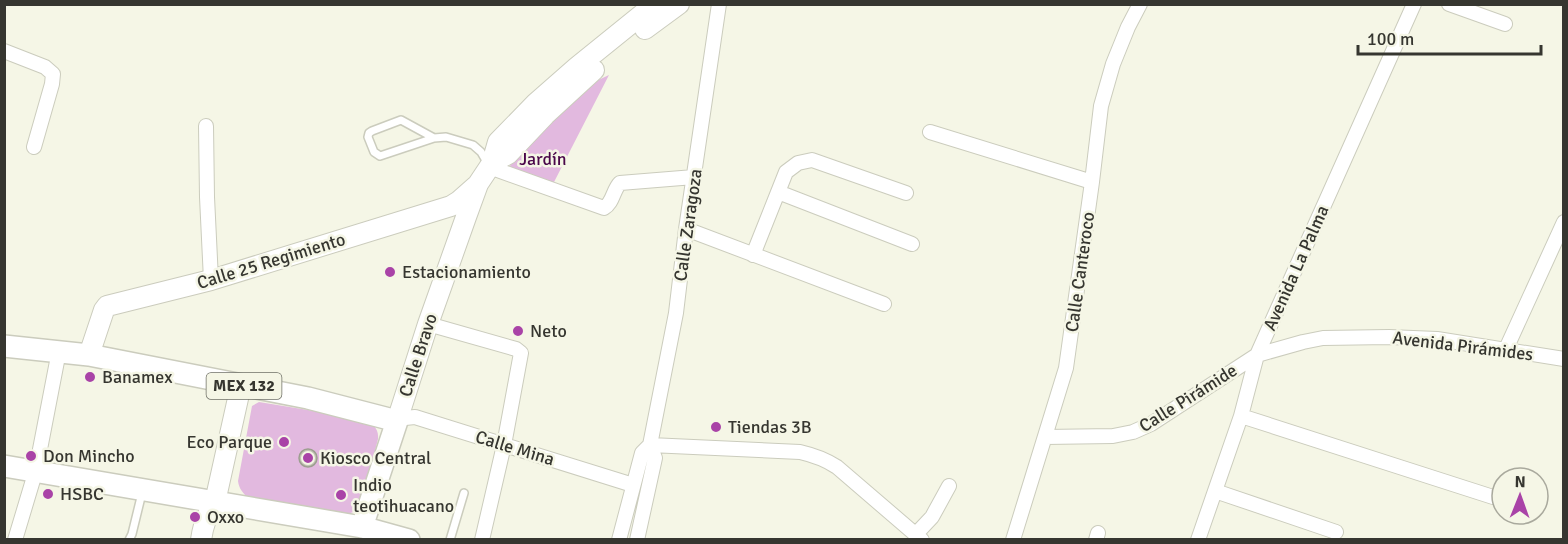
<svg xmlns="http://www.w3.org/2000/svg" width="1568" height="544" viewBox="0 0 1568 544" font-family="Signika,sans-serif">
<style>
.green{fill:#e2b9df}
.building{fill:#c3c4b5;stroke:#9d9e90;stroke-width:1.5}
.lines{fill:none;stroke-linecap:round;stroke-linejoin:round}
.lane-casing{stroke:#cbccbd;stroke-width:10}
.street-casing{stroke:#cbccbd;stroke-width:16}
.secondary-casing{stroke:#cbccbd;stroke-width:22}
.primary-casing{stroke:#cbccbd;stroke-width:24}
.lane{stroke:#fff;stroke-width:7}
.street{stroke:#fff;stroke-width:14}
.secondary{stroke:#fff;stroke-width:20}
.primary{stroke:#fff;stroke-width:21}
.poi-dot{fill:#a943a7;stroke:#f5f6e6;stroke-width:2}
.labels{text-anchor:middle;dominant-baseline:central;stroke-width:5;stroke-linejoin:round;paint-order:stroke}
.shield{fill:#f5f6e6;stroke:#6f7067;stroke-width:1.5}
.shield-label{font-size:16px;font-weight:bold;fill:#363630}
.park-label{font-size:18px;fill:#4a074a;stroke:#f5f6e6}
.street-label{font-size:18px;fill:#363630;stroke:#f5f6e6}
.poi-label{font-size:18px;fill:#363630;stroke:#f5f6e6;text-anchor:start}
</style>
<rect width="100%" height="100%" fill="#f5f6e6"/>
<path class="green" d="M609,75L553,184L508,168L522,152L592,83Z
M259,402L363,419C372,424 379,427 378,439L362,503C358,511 353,513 345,514L249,499C243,493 239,489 238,481L252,406Z"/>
<path class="building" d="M299 458a9 9 0 1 1 18 0a9 9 0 1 1-18 0Z"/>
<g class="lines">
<g class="lane-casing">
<path id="lane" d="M434,138L380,156L374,152L368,137L369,133L372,131L401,120L434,138L446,137L473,145L481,152L488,164
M129,540L132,534L142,493
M450,540L464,493"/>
</g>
<g class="street-casing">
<path id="street" d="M1449,4L1505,24
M4,51L45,67L53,74L52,84L34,147
M206,126L207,197L211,280
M930,132L1092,182
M489,167L604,208C613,203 613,190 620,183L694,177
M778,192L912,244
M686,229L884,304
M753,255L786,172L798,163L812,160L906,193
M428,324L516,349L521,353L504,445L482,540
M1506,349L1564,222
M1241,416L1493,497
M397,421L405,418L415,417L633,485
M1045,437L1113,436L1133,432L1151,424L1257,355L1303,342L1323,338L1389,337L1437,339L1564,359
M650,445L800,452C813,455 825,459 837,467L922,540
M1215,491L1336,532
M916,534L932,517L949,486
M15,540L36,470L59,351
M619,540L642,453L650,445
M637,540L655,458L650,445L676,313L686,229L719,4
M1013,540L1066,368L1092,182L1101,106L1113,64L1128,27L1140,4
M1096,540L1098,533
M1198,540L1241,416L1257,355L1414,4"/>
</g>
<g class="secondary-casing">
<path id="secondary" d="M645,29L679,4
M492,163L508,154L545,115L594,70
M89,355L104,310L107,306L211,280L451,206L459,201L476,186
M397,421L428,324L466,217L478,184L492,163L498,142L536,103L577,67L655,4
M201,540C203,525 207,514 215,502L241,385"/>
</g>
<g class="primary-casing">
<path id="primary" d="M4,346L89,355L308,398L397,421L362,527
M4,466L362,527L409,540"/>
</g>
<use href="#lane" class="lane"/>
<use href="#street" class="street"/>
<use href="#secondary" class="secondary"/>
<use href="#primary" class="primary"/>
</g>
<g class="poi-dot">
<circle cx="390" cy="272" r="6"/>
<circle cx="518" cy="331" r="6"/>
<circle cx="90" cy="377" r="6"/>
<circle cx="716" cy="427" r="6"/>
<circle cx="284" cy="442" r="6"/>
<circle cx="31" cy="456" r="6"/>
<circle cx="308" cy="458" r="6"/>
<circle cx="48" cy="494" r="6"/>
<circle cx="341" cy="495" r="6"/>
<circle cx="195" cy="517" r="6"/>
</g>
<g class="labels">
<rect class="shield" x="206.5" y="373" width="75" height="26" rx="4.5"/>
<g class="shield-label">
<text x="244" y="386">MEX 132</text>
</g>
<g class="park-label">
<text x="543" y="159">Jardín</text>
</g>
<g class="street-label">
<text transform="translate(688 225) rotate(-82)">Calle Zaragoza</text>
<text transform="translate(271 261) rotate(-17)">Calle 25 Regimiento</text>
<text transform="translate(1296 268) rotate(-66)">Avenida La Palma</text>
<text transform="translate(1080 272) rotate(-82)">Calle Canteroco</text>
<text transform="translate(1463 346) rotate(7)">Avenida Pirámides</text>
<text transform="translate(418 355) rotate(-72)">Calle Bravo</text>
<text transform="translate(1188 398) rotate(-32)">Calle Pirámide</text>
<text transform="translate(515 448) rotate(17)">Calle Mina</text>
</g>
<g class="poi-label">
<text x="402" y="272">Estacionamiento</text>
<text x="530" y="331">Neto</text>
<text x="102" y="377">Banamex</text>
<text x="728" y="427">Tiendas 3B</text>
<text x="272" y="442" text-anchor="end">Eco Parque</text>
<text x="43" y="456">Don Mincho</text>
<text x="320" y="458">Kiosco Central</text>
<text x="353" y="485">Indio<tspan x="353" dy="21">teotihuacano</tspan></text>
<text x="60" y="494">HSBC</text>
<text x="207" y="517">Oxxo</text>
</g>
</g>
<rect width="1568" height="544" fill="none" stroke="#363630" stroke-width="12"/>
<g transform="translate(1520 496) rotate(1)"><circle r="28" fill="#f5f6e6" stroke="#a9a99d" stroke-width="1.5"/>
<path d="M0-4.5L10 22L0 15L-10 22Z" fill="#a943a7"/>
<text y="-9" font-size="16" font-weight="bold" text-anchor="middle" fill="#363630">N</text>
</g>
<path d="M1358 45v9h183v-9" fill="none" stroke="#363630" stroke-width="3"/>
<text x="1367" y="45" font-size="18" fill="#363630" stroke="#f5f6e6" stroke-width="4.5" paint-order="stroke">100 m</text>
</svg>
